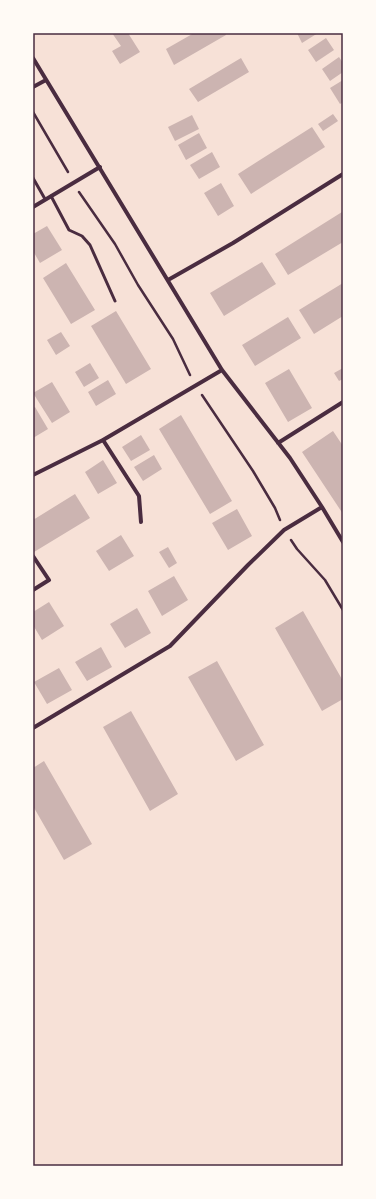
<svg xmlns="http://www.w3.org/2000/svg" width="376" height="1199" viewBox="0 0 376 1199" font-family="'Titillium Web',sans-serif">
<style>
.building{fill:#ccb4b1}
.lines{fill:none;stroke-linecap:round;stroke-linejoin:round}
.path{stroke:#4a2c40;stroke-width:2.5}
.service{stroke:#4a2c40;stroke-width:3}
.minor{stroke:#4a2c40;stroke-width:4}
.neatline{fill:none;stroke:#4a2c40;stroke-width:1.5}
</style>
<rect width="100%" height="100%" fill="#f7e1d7"/>
<path class="building" d="M112,33H128L140,52L120,64L112,51L121,46Z
M194,33H225L226,35L174,65L166,49Z
M297,33H318L302,43Z
M326,38L334,50L316,62L308,50Z
M339,57L343,63V72L330,81L322,69Z
M241,58L249,72L198,102L189,89Z
M343,80V102L340,104L330,88Z
M333,114L338,121L323,131L318,124Z
M192,115L199,129L175,141L168,127Z
M312,127L325,147L251,194L238,174Z
M199,133L207,148L186,160L178,145Z
M212,152L220,167L199,179L190,165Z
M221,183L234,206L218,216L204,193Z
M342,212L343,242L288,275L275,254Z
M47,226L62,250L40,263L33,251V234Z
M262,262L276,284L224,316L210,293Z
M66,263L95,310L71,324L43,278Z
M343,283V316L314,334L299,310Z
M116,311L151,369L126,384L91,326Z
M288,317L301,338L255,366L242,345Z
M61,332L70,346L56,355L47,340Z
M90,363L99,378L84,387L75,372Z
M343,368V379L339,381L334,373Z
M289,369L312,408L288,422L265,383Z
M108,380L116,394L96,406L88,392Z
M52,382L70,412L52,423L33,393Z
M35,407L48,429L33,438V408Z
M181,415L232,501L210,514L159,429Z
M333,431L343,446V514L302,452Z
M141,435L150,450L131,461L122,447Z
M154,455L162,469L143,481L134,467Z
M103,460L117,483L98,494L85,472Z
M75,494L90,518L34,552L33,520Z
M237,509L252,536L228,550L212,523Z
M121,535L134,556L109,571L96,551Z
M168,547L177,563L169,568L159,552Z
M174,576L188,600L162,616L148,591Z
M49,602L64,626L42,640L33,625V612Z
M137,608L151,633L125,648L110,624Z
M303,611L343,681V699L322,711L275,628Z
M101,647L112,667L87,681L75,662Z
M217,661L264,745L236,761L188,677Z
M59,668L72,690L47,704L34,682Z
M131,711L178,794L150,811L103,727Z
M44,761L92,844L64,860L33,806V768Z"/>
<g class="lines">
<path class="path" d="M33,112L68,172
M79,192L115,244L138,285L173,339L190,375
M202,395L253,471L275,508L280,520
M291,540L297,549L325,580L343,610"/>
<path class="service" d="M33,178L45,199
M51,196L69,230L82,236L90,245L115,301"/>
<path class="minor" d="M33,58L222,370L290,458L322,507L343,542
M33,87L46,80
M33,207L100,167
M168,280L233,243L343,174
M103,440L139,496L141,522
M278,443L343,402
M33,475L103,440L222,370
M33,556L49,580L33,590
M33,728L170,646L248,565L284,530L322,507"/>
</g>
<rect width="376" height="1199" fill="none" stroke="#fffaf5" stroke-width="68"/>
<rect x="34" y="34" width="308" height="1131" class="neatline"/>
</svg>
